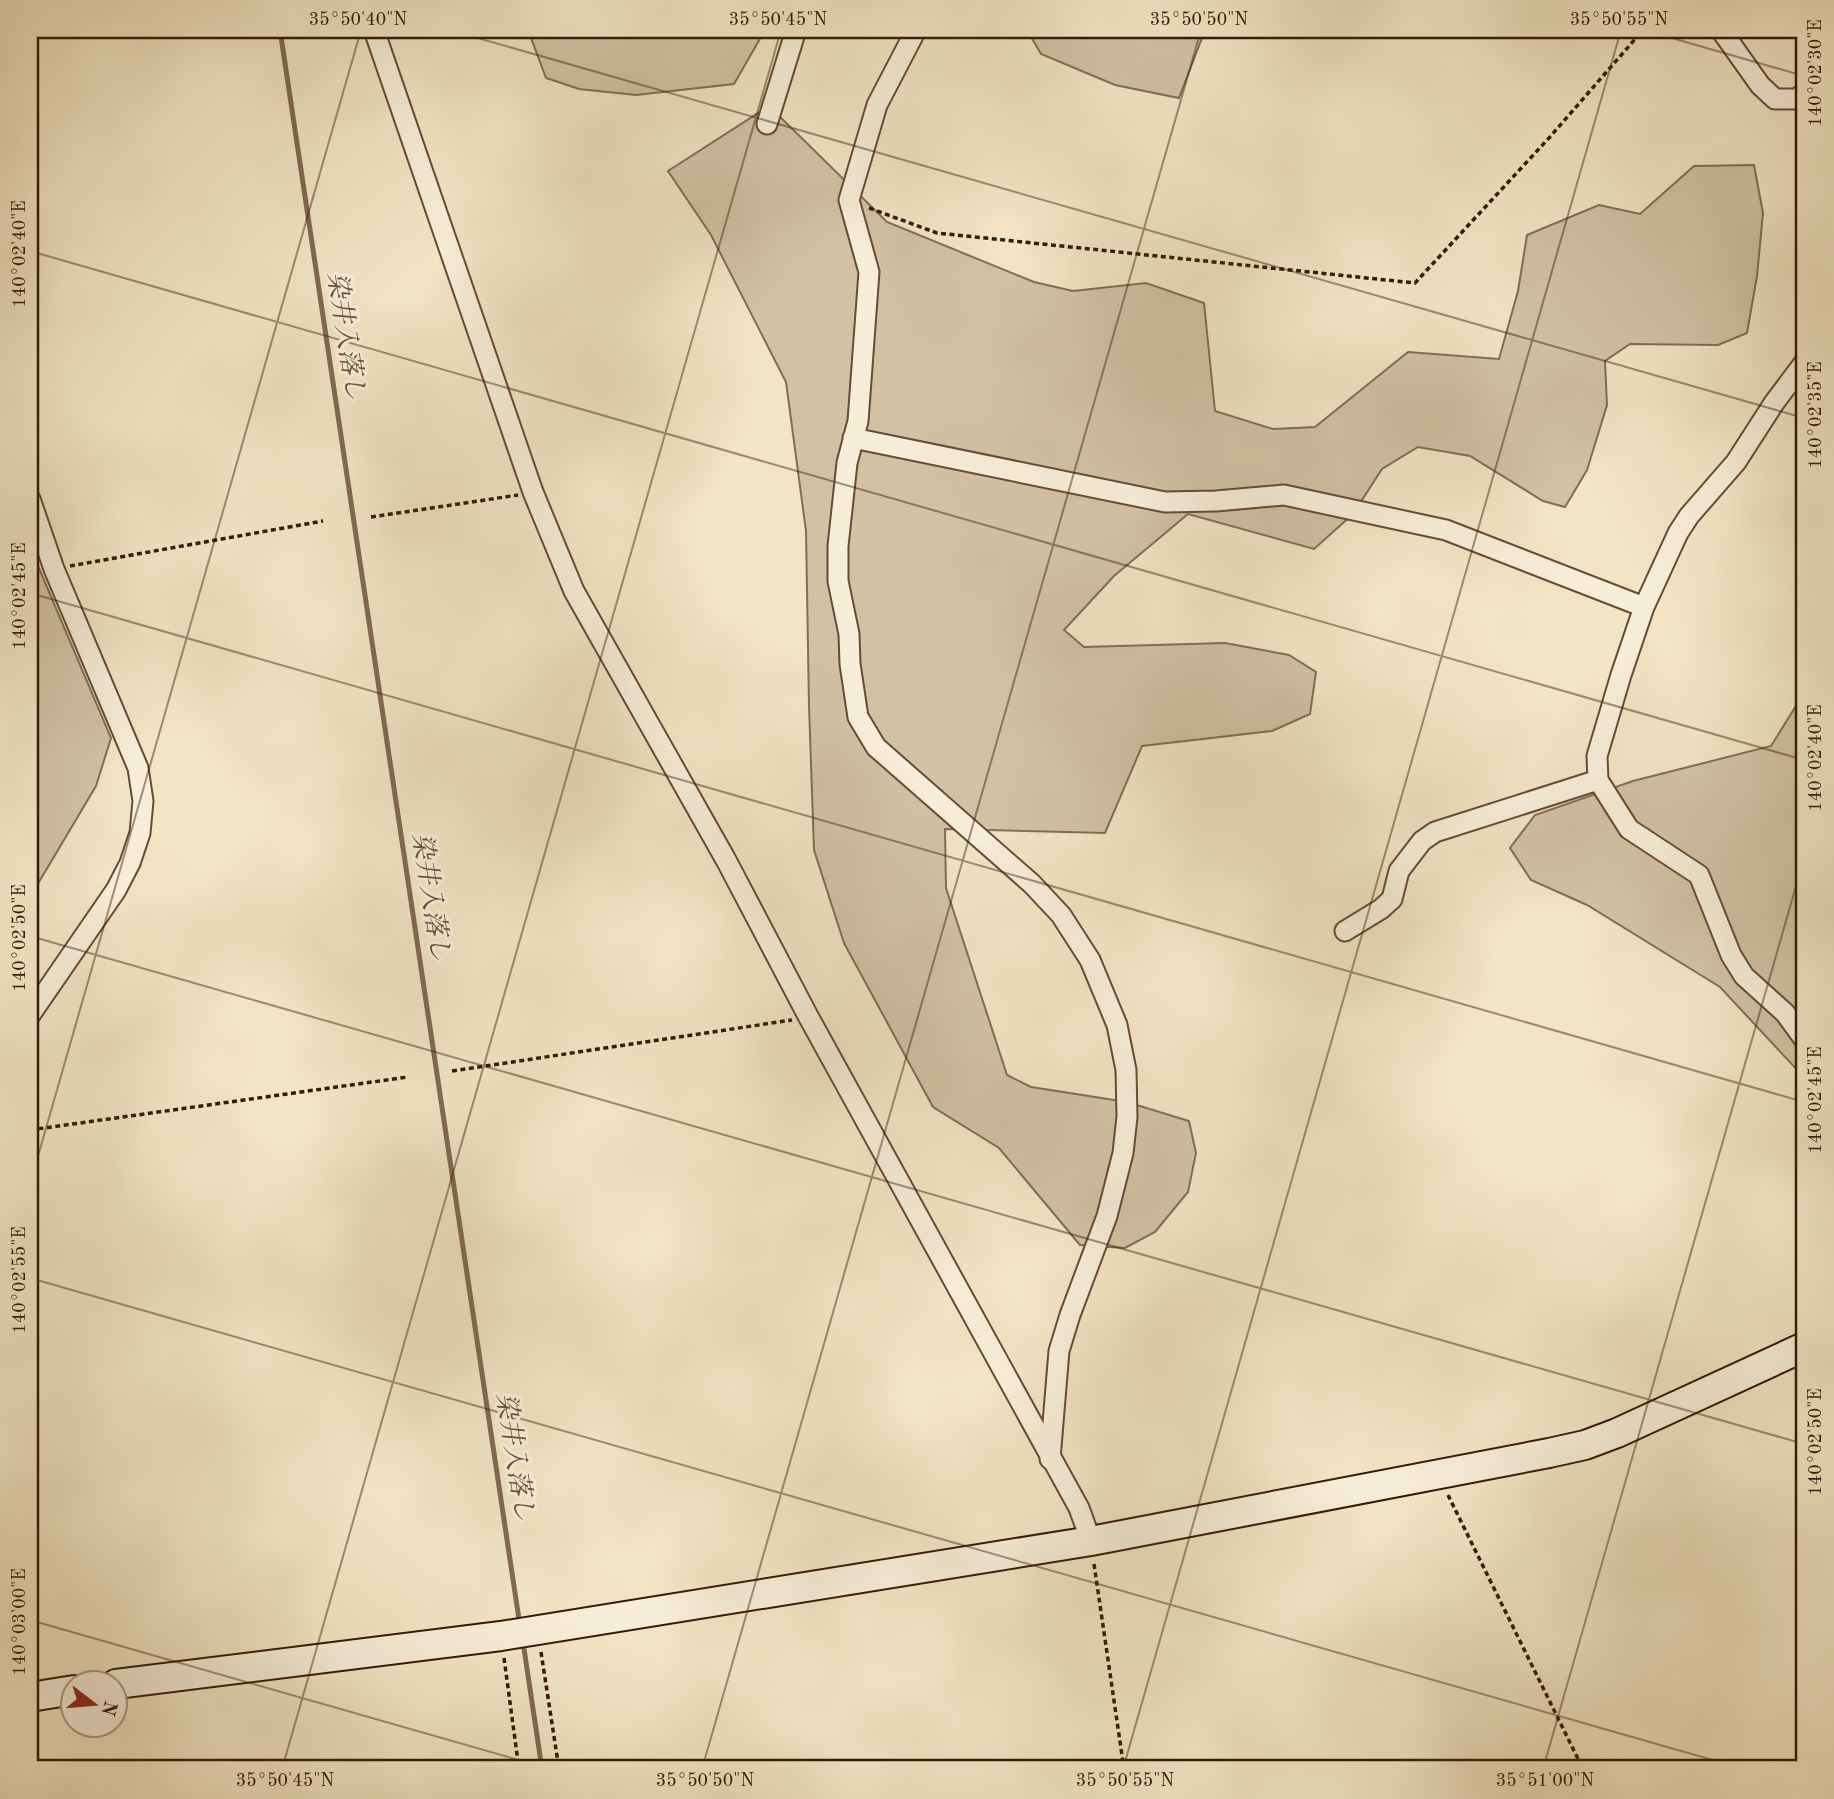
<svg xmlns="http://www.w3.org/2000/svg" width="1834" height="1799" viewBox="0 0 1834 1799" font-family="'Old Standard TT','Noto Serif JP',serif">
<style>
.green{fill:#d2c2a4;stroke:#846d54;stroke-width:2}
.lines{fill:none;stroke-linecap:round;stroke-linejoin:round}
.stream{stroke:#816951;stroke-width:5}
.street-casing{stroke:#664b35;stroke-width:23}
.secondary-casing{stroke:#371805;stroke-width:32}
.path{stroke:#371805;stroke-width:3.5;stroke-dasharray:5 3.5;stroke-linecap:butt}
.street{stroke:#f7eed9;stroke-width:19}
.secondary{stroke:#f7eed9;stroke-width:28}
.ticks{fill:none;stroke:#371805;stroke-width:2;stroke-opacity:0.45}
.labels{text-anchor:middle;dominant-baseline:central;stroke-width:6;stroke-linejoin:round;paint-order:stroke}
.water-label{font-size:26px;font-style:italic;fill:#684e37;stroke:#f7eed9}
.neatline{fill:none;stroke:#371805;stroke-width:2.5}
.ticks-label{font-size:18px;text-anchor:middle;fill:#371805}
</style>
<rect width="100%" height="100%" fill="#f2e5c4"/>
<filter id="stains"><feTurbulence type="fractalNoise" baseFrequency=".00286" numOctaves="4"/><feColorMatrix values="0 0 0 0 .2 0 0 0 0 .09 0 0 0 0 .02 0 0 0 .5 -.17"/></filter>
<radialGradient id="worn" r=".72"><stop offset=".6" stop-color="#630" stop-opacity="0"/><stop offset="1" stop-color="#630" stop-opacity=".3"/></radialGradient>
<path class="green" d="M528,30H765L734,84L636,95L579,89L546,78Z
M1027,30H1205L1179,98L1115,85L1041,54Z
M769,106L887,222L1034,282L1073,291L1146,283L1204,303L1215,411L1273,429L1315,427L1408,352L1499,359L1518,291L1527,235L1599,205L1640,214L1694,166L1754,165L1763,213L1757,276L1747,333L1718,345L1630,344L1605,361L1607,405L1587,470L1565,507L1543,501L1470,456L1418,447L1382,469L1353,514L1314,549L1188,514L1114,576L1064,630L1084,647L1225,643L1289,655L1316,672L1310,714L1272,731L1142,746L1105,833L945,829L946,888L1007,1075L1031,1087L1127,1102L1189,1121L1196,1153L1188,1192L1155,1232L1125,1248L1080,1245L999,1148L933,1107L844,943L814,850L809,706L806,531L786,382L711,235L668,171Z
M30,547L111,738L96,786L30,897Z
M1804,693V1074L1799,1072L1720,987L1587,905L1531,880L1510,848L1535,815L1633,781L1771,746Z"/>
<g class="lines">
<path class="stream" d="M280,30L520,1626
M523,1642L542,1769"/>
<g class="street-casing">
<path id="street" d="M374,30L533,492L574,591L726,860L808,1016L1079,1508L1091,1541
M916,30L877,105L849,200L869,272L858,421L847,463L838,546V581L849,634L850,664L858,717L876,747L1032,884L1061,915L1090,960L1117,1025L1126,1070L1127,1117L1123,1153L1107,1216L1070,1315L1059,1351L1050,1459
M1721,30L1760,85L1775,99H1797L1804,93
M767,124L796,30
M1804,363L1774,403L1736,462L1689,516L1678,533L1644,607L1621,675L1597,756L1598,780L1629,829L1699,875L1731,955L1744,976L1785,1013L1804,1039
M853,438L1165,502L1216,501L1284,495L1446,530L1644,607
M30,499L54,569L138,768L143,801L140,833L130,863L116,890L30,1015
M1345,931L1381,909L1392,899L1399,871L1422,841L1435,832L1598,780"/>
</g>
<g class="secondary-casing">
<path id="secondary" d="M116,1684L501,1636L1091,1541L1549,1453L1585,1445L1617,1433L1804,1347
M30,1697L74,1690"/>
</g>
<path class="path" d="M869,208L937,233L1415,283L1549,138L1643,30
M371,517L518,495
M70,566L323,521
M452,1071L792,1020
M30,1130L408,1077
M1448,1495L1583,1769
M1094,1564L1124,1769
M541,1652L559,1769
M504,1658L519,1769"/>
<use href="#street" class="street"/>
<use href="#secondary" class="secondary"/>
</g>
<path class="ticks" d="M450,30L1804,418M1644,30L1804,76M30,251L1804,760M30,593L1804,1102M30,936L1804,1444M30,1184L361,30M30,1278L1744,1769M30,1620L550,1769M282,1769L781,30M702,1769L1201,30M1123,1769L1621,30M1543,1769L1804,858"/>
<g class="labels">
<g class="water-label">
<text transform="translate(345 336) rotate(81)">染井入落し</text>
<text transform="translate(430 897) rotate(81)">染井入落し</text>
<text transform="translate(514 1457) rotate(81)">染井入落し</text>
</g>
</g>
<rect width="1834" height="1799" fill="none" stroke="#f2e5c4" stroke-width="77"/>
<g transform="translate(94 1704) rotate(106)"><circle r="33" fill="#f7eed9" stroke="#aa9884" stroke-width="2"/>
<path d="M0-5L12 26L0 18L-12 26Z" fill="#8f2418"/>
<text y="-10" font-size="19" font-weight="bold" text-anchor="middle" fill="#371805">N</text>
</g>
<rect x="38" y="38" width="1758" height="1722" class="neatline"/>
<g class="ticks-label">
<text x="358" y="25">35°50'40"N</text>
<text x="778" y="25">35°50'45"N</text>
<text x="1199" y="25">35°50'50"N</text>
<text x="1619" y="25">35°50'55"N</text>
<text transform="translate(1815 73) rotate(-90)" y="6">140°02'30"E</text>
<text transform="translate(19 254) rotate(-90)" y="6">140°02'40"E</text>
<text transform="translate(1815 415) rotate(-90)" y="6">140°02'35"E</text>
<text transform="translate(19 596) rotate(-90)" y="6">140°02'45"E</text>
<text transform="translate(1815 758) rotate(-90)" y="6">140°02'40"E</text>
<text transform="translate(19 938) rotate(-90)" y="6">140°02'50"E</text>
<text transform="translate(1815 1100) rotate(-90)" y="6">140°02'45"E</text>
<text transform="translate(19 1280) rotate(-90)" y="6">140°02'55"E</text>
<text transform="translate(1815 1442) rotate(-90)" y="6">140°02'50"E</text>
<text transform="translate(19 1622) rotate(-90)" y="6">140°03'00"E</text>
<text x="285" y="1786">35°50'45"N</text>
<text x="705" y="1786">35°50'50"N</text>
<text x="1125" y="1786">35°50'55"N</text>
<text x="1545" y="1786">35°51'00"N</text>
</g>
<rect width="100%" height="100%" filter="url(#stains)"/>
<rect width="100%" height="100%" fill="url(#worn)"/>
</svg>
